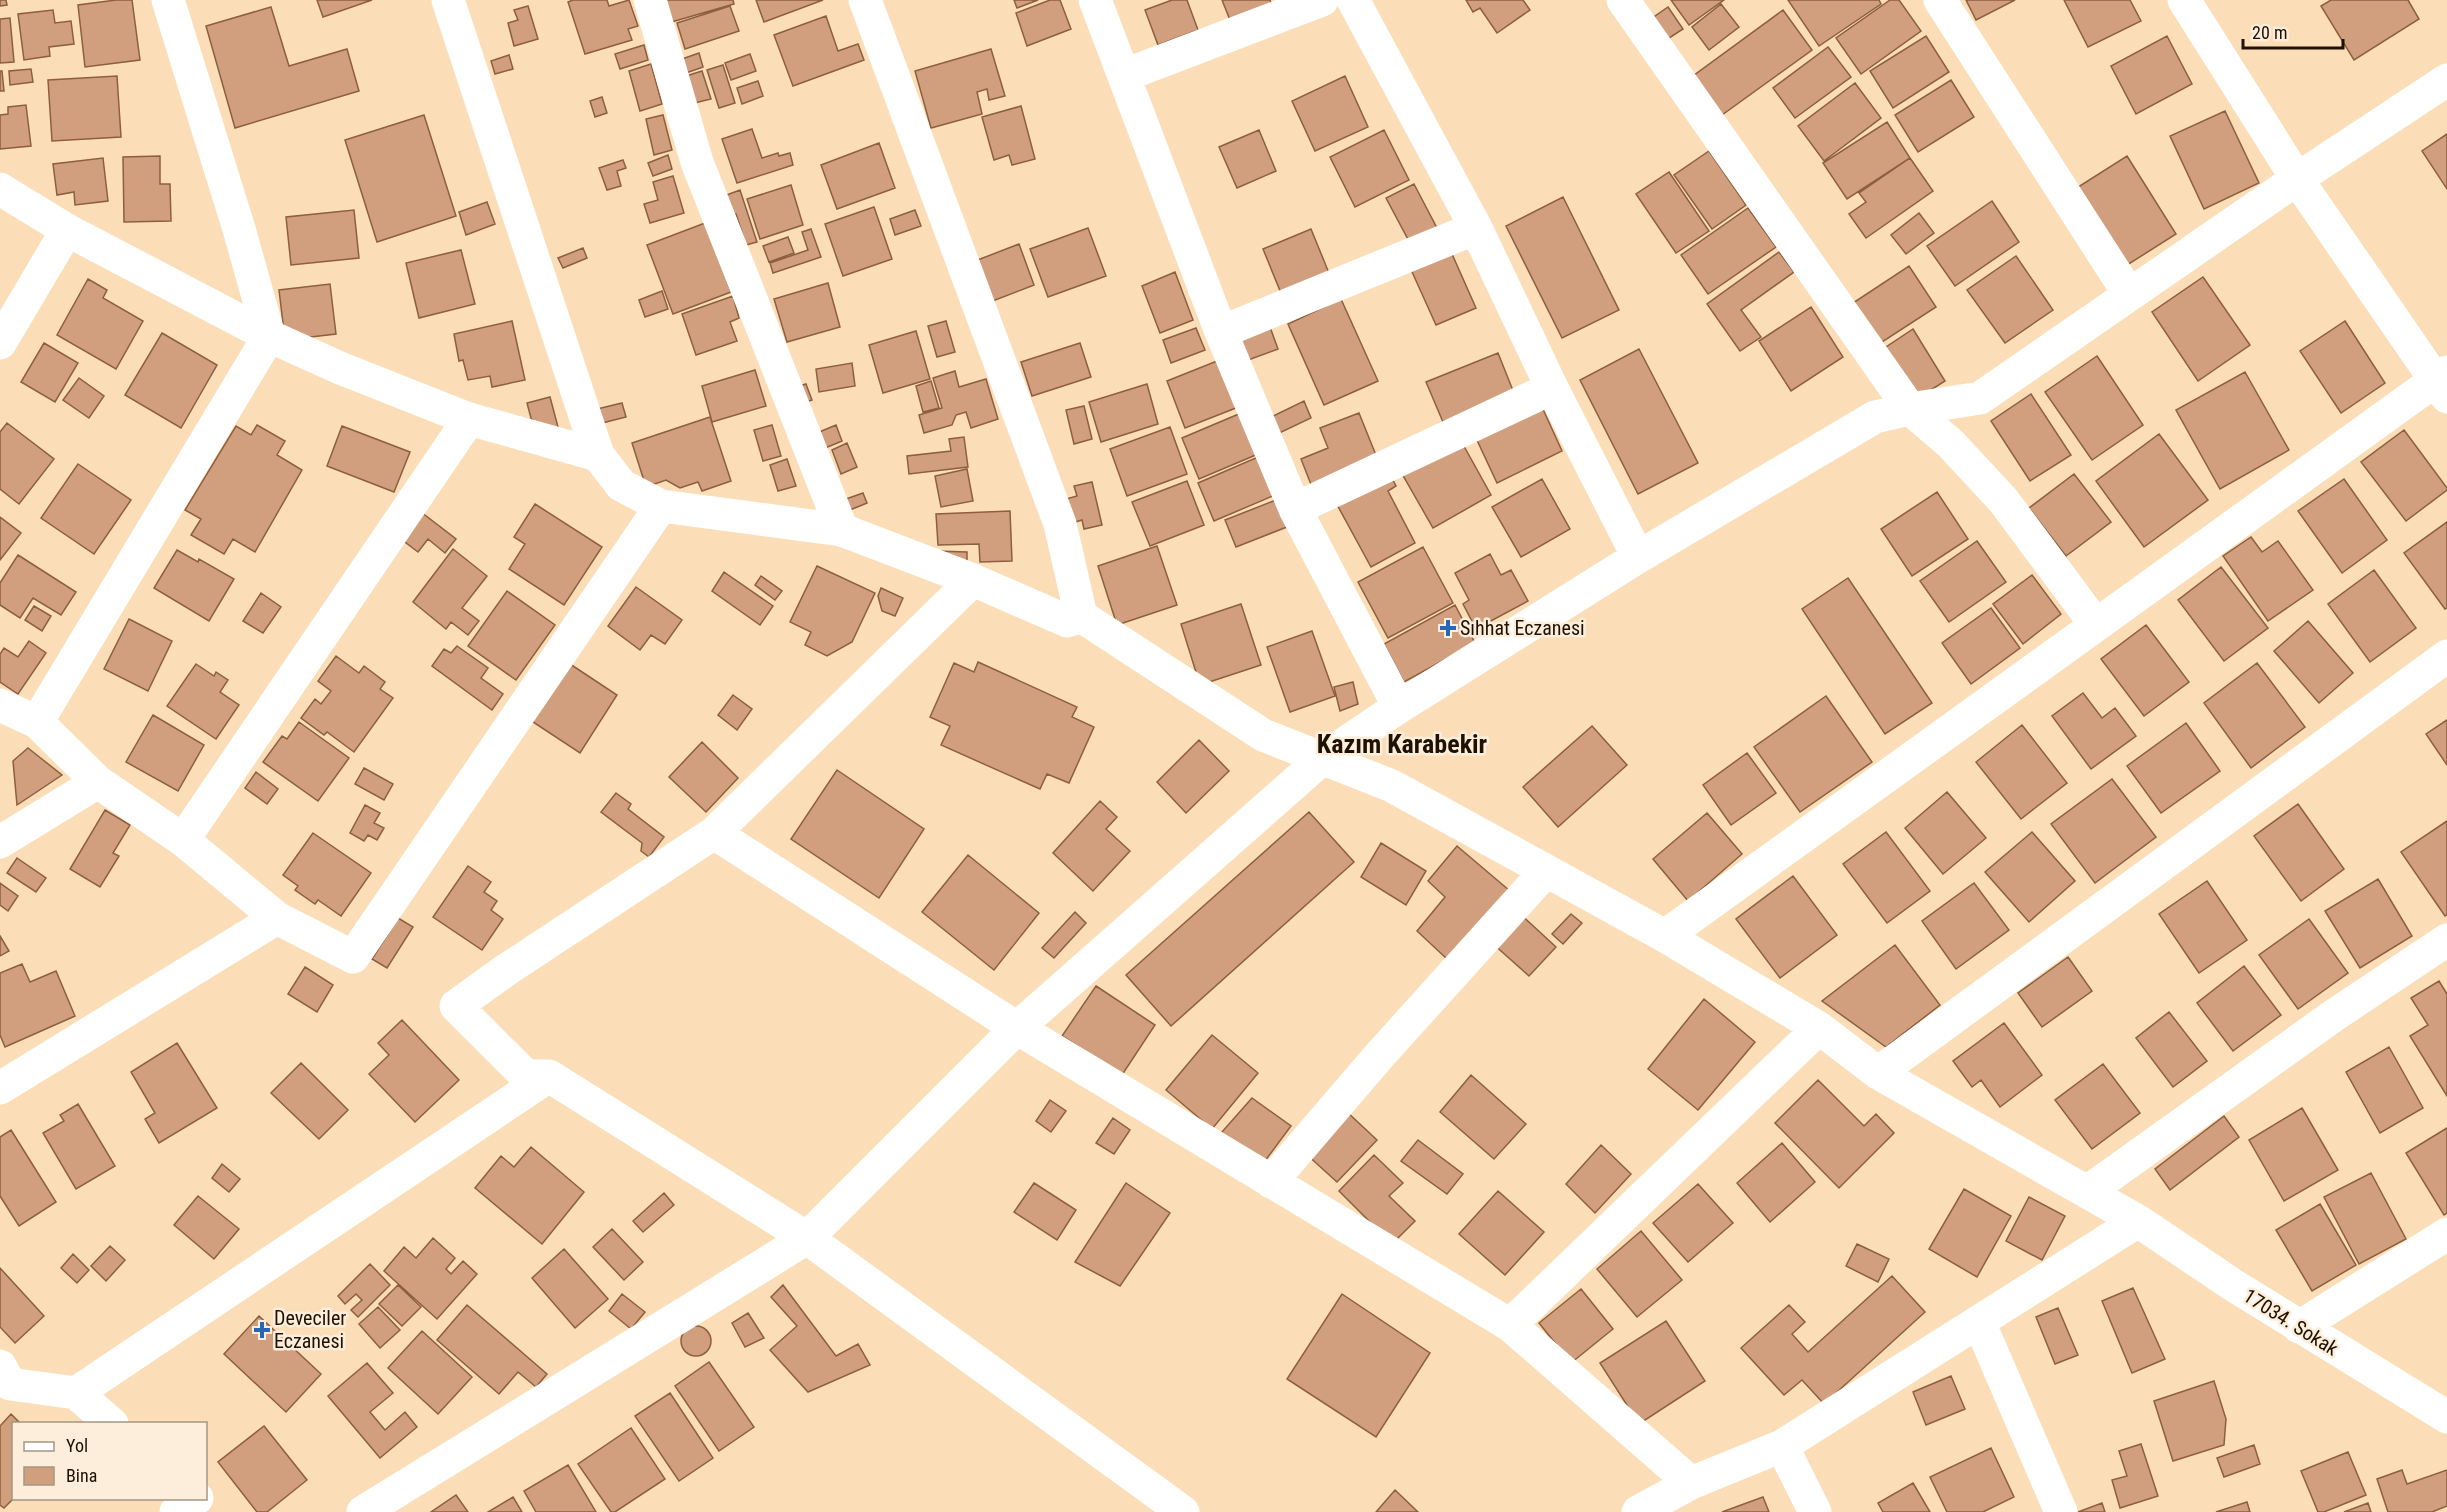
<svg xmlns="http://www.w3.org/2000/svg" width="2447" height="1512" viewBox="0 0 2447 1512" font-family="'Roboto Condensed',sans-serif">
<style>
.building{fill:#d19f7d;stroke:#8d5f3f;stroke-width:1.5}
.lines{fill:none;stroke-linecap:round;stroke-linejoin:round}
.street{stroke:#fff;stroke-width:33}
.secondary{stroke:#fff;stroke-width:33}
.poi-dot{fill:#2568b9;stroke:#fdeedb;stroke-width:2}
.labels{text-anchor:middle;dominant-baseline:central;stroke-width:5;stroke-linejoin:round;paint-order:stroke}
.poi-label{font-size:20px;fill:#1e1101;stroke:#fdeedb;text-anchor:start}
.street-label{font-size:20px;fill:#1e1101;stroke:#fdeedb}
.district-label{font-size:26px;font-weight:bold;fill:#1e1101;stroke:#fdeedb}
</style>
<rect width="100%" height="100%" fill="#fbdeb7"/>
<path class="building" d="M0,0H6L7,5L0,6Z
M116,0H132L140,60L85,67L78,5Z
M317,0H372L323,17Z
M573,0H607L609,6L629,0L638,26L628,29L632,40L585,54L568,2Z
M661,0H733L734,4L668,23Z
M756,0H823L764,22Z
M1014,0H1038L1017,8Z
M1050,0H1060L1071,29L1027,46L1016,13Z
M1172,0H1187L1198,30L1158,45L1145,10Z
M1222,0H1270L1271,4L1230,20Z
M1466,0H1523L1530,10L1497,33L1480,8L1473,12Z
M1671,0H1724L1689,25Z
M1788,0H1879L1881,4L1819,46Z
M1890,0H1899L1921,31L1861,74L1836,38Z
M1966,0H2015L1976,20Z
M2064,0H2130L2141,21L2088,47Z
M2331,0H2408L2419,19L2354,60L2321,6Z
M1721,4L1739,27L1709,50L1692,27Z
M528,6L538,39L514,46L508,23L518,20L514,10Z
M730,6L739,31L685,49L677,23Z
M271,7L289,66L347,49L359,91L235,128L206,26Z
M1668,7L1683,29L1663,42L1648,21Z
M53,10L55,23L71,21L74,44L49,47L50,56L24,60L18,14Z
M1783,10L1812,50L1722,115L1693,76Z
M826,16L838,51L858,44L864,60L793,86L774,35Z
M10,18L14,62L0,63V19Z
M1926,36L1949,72L1893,108L1870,71Z
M2167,36L2192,84L2136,114L2111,66Z
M644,45L648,60L620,69L615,54Z
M1828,47L1851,77L1795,118L1773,88Z
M991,49L1005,96L989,100L987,89L977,92L982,114L931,128L915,71Z
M699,53L703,67L686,73L682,59Z
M750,54L756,71L731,80L725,63Z
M509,55L513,69L495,74L491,61Z
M651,64L662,104L640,111L629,71Z
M723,65L735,103L719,108L707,70Z
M31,69L33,82L10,85L9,71Z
M0,71H2L4,91H0Z
M702,71L711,99L694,103L686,76Z
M117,76L121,137L52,141L48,80Z
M1345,76L1368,127L1315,151L1292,101Z
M1951,80L1974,117L1918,152L1895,115Z
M758,81L763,96L742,104L737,88Z
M1855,83L1881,118L1824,161L1798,126Z
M602,97L607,113L595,117L590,101Z
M26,105L31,146L0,149V115L8,114V107Z
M1021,106L1035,159L1012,165L1009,155L994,160L982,117Z
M2225,111L2259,183L2204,209L2170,136Z
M424,115L456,216L377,242L345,140Z
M663,115L672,150L654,155L646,119Z
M1887,122L1910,158L1847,199L1823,163Z
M752,129L762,158L778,153L779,156L790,153L793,165L737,183L722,139Z
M1259,130L1276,171L1237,188L1219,147Z
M1384,130L1409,180L1355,207L1330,157Z
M2447,134V189L2422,151Z
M879,143L895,188L837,209L821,165Z
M1709,151L1746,205L1712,229L1674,175Z
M668,155L672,169L653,176L648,163Z
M160,156V184H170L171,221L124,222L123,157Z
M2127,156L2176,234L2124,267L2075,189Z
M103,158L108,201L75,205L74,192L57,195L53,164Z
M1910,158L1933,191L1866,238L1849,214L1866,202L1859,193Z
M623,160L626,168L617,171L621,186L607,190L599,168Z
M1669,172L1709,231L1676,253L1636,194Z
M673,176L684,213L650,223L644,204L658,200L653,182Z
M1414,184L1438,230L1410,243L1386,198Z
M791,185L803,225L760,239L747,199Z
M740,190L757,242L746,245L736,214L730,216L724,196Z
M1563,197L1619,310L1562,338L1506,226Z
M1992,201L2019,242L1955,286L1927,246Z
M487,202L495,224L466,235L459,212Z
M874,207L892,259L843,276L825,224Z
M1748,208L1776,247L1708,294L1681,255Z
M354,210L359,258L291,265L286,217Z
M915,210L921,226L895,235L890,219Z
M1919,213L1934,233L1906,254L1891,235Z
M705,223L731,292L673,314L647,245Z
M1088,228L1106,276L1048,297L1030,249Z
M811,229L821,257L773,273L770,263L808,250L802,232Z
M1311,229L1331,278L1283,298L1263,249Z
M788,237L794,253L769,262L763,246Z
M1019,244L1034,285L990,302L975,261Z
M1448,245L1476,308L1436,325L1408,263Z
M583,248L587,258L563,268L558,258Z
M461,250L475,304L419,318L406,263Z
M1779,252L1794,272L1741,310L1761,337L1740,351L1707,304Z
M2016,256L2053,310L2005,343L1967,290Z
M1909,266L1936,307L1879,344L1853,303Z
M1175,272L1193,320L1160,333L1142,286Z
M2203,277L2250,345L2198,381L2152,312Z
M88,279L107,290L103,298L143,321L116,369L57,335Z
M828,283L840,327L787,342L774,299Z
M330,284L336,334L285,340L279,290Z
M662,291L668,309L645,317L639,300Z
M733,296L739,318L730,322L737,341L696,355L682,314Z
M1341,299L1378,381L1324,405L1288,324Z
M1811,307L1843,357L1791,391L1759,341Z
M512,321L525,380L492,387L490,376L468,380L463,360L459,361L454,334Z
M946,321L955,352L937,357L928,326Z
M2345,321L2385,383L2341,413L2300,351Z
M1270,327L1278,349L1240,363L1232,342Z
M1196,328L1205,350L1171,363L1163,340Z
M1913,329L1945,381L1915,400L1883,349Z
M916,331L930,379L883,393L869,345Z
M162,333L217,365L181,428L125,395Z
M44,343L78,363L55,402L21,382Z
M1080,343L1091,377L1032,396L1021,362Z
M1639,349L1698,463L1638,494L1580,380Z
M1498,353L1514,393L1443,422L1426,382Z
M2097,356L2143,425L2092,460L2045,392Z
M1222,359L1241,406L1185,428L1167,381Z
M852,363L855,386L819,392L816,369Z
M755,370L766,406L712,422L702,386Z
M955,371L959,387L986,379L998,419L971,428L966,412L956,415L952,425L924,433L919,415L942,408L933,378Z
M2245,372L2289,450L2220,489L2176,410Z
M79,378L104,396L89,418L63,400Z
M931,381L939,408L923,412L916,386Z
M806,384L812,400L797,405L792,388Z
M1147,384L1158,424L1101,442L1089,402Z
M2031,394L2071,455L2030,481L1991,421Z
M550,397L558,427L535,433L527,403Z
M1304,401L1311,418L1273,436L1265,420Z
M622,403L626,417L602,423L597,409Z
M1084,406L1092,439L1074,444L1066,410Z
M1542,407L1562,451L1497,483L1476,438Z
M1241,413L1258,454L1199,479L1182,438Z
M1359,413L1380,465L1314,492L1301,459L1328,448L1320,428Z
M710,417L731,481L702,491L698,482L680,488L666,480L646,487L632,443Z
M7,423L54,459L19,504L0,489V432Z
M257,425L285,441L277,455L302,470L255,552L233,539L224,554L191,535L201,519L185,510L236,426L251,435Z
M772,425L781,456L763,461L754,430Z
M836,425L842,441L818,451L812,435Z
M342,426L410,452L394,492L327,466Z
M1170,427L1187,474L1127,496L1110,449Z
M2404,430L2447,488V490L2406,521L2361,462Z
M2159,434L2208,500L2144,547L2096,481Z
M964,437L968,467L909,474L907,456L951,451L949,439Z
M1460,439L1491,495L1433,528L1401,472Z
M847,443L857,467L841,474L832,450Z
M1258,457L1275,495L1214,521L1198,483Z
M787,459L796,486L778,491L770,465Z
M78,464L131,500L94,554L41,518Z
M967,469L973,501L941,507L935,476Z
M1389,472L1396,486L1388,491L1415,543L1371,567L1335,501Z
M2074,474L2111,522L2066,556L2029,508Z
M1542,479L1570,529L1521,557L1492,507Z
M2344,479L2387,540L2342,573L2298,511Z
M1187,481L1204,525L1150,546L1132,502Z
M1092,482L1102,525L1084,529L1082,520L1072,523L1066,499L1077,496L1074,486Z
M1937,492L1968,539L1912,576L1881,529Z
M863,493L867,503L850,510L846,499Z
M1276,500L1287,527L1236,547L1225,520Z
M535,504L602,547L564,605L509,569L525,544L514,537Z
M1010,511L1012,561L980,562L979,544L938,545L936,514Z
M421,512L456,539L445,553L428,539L418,552L401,539Z
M0,517L21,533L0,560Z
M2447,522V608L2445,609L2404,553Z
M2251,537L2262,552L2278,541L2313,590L2268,621L2223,556Z
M1977,541L2006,582L1949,622L1920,581Z
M1157,546L1177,605L1117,625L1098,566Z
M1423,547L1453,603L1388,638L1358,582Z
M453,549L487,576L462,608L479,621L468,635L451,622L446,629L413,602Z
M177,550L198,562L199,559L234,579L209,621L154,588Z
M936,551L967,552V566Z
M1490,554L1501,575L1511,570L1528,601L1476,629L1463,604L1469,600L1455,573Z
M18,555L76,592L61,615L33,598L20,618L0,605V583Z
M817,566L875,593L852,642L827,656L805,645L811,632L790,622Z
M2221,567L2268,628L2224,661L2178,600Z
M2374,570L2416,628L2370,662L2328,604Z
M724,572L773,606L760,625L712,591Z
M2032,575L2061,614L2023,644L1993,604Z
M761,576L782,591L775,600L755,585Z
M1848,578L1932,703L1885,734L1802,609Z
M636,587L682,620L665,644L651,635L640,650L608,626Z
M881,588L903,598L895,616L882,611L878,596Z
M507,591L555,625L516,680L468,646Z
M261,593L281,607L263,633L243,621Z
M1241,604L1261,665L1200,685L1181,624Z
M1455,605L1475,643L1404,682L1384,644Z
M34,606L51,616L42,631L25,620Z
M1991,608L2020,648L1971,684L1942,643Z
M129,619L172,641L148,691L104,669Z
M2308,621L2353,673L2319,703L2274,651Z
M2146,625L2189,682L2144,716L2101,659Z
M1312,631L1335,696L1290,712L1267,647Z
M29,641L46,653L18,694L0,682V654L4,648L18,657Z
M457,646L488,668L481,678L503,694L492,710L432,666L444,649L451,653Z
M336,656L359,673L364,666L385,682L380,689L393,698L354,752L327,732L324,735L301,718L315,699L321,704L331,691L318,681Z
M567,662L617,695L580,753L530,720Z
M978,662L1077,707L1072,717L1094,727L1069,783L1047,774L1040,789L941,745L950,726L930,717L954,663L974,672Z
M2257,663L2305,727L2251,768L2204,703Z
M196,664L214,676L216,672L228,680L220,692L239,705L216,739L167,706Z
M1353,682L1358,704L1340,711L1334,687Z
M2083,693L2102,718L2115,708L2136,736L2091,769L2052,716Z
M733,695L752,709L737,730L718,715Z
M1826,696L1872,762L1800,812L1754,747Z
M153,715L204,745L178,791L126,762Z
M2447,720V765L2426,734Z
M299,722L349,758L318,801L263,762L282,736L287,739Z
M2186,723L2220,771L2161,813L2127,766Z
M2022,725L2067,783L2021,819L1976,762Z
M1592,726L1627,765L1558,827L1523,787Z
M1199,740L1229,771L1186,813L1157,782Z
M702,742L738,778L706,812L669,777Z
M28,748L62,775L17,805L13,761Z
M1747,753L1776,793L1731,825L1703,785Z
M364,768L393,784L384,800L355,784Z
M837,770L924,829L879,898L791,839Z
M256,772L278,789L267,804L245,788Z
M2112,779L2156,837L2095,883L2051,824Z
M1947,792L1986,838L1943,874L1905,828Z
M616,793L631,804L628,809L664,837L649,857L641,851L642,843L601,812Z
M1100,801L1117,817L1106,829L1130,851L1093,891L1053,853Z
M2298,804L2344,869L2301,901L2254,836Z
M365,805L380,813L374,823L384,828L377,840L368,835L364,841L350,833Z
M105,810L130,825L113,853L119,856L100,887L70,869Z
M1309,812L1354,862L1171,1026L1126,975Z
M1707,813L1742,854L1688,901L1653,859Z
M2447,821V915L2445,916L2401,852Z
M1886,832L1930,891L1887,923L1843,864Z
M2032,832L2075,881L2029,922L1985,872Z
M313,833L371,873L341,916L318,900L315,904L295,890L298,886L283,875Z
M1381,843L1426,871L1406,905L1361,877Z
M1457,846L1510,891L1447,959L1417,931L1445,897L1428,881Z
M968,855L1039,913L994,970L922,912Z
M17,858L46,878L36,892L7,873Z
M468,866L491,882L484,892L497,901L491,910L503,919L482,950L433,917Z
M1793,876L1837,935L1780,978L1736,919Z
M2378,879L2412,936L2360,968L2325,911Z
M2207,881L2247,940L2199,973L2159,914Z
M0,883L18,896L8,911L0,905Z
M1974,883L2009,930L1956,969L1922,921Z
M1075,912L1086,923L1054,958L1042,948Z
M1519,913L1556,947L1529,976L1492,943Z
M1571,914L1582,923L1563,944L1552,934Z
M398,918L413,927L387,968L372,959Z
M2309,919L2348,973L2298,1009L2259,955Z
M0,936L9,951L0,956Z
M1895,945L1940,1005L1886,1047L1822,1001Z
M2068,957L2092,991L2042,1027L2018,993Z
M22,964L30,982L56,971L75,1016L5,1047L0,1035V973Z
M2244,966L2281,1015L2233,1051L2197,1003Z
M305,967L333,985L317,1012L288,994Z
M2439,981L2447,994V1096L2410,1036L2428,1025L2411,998Z
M1096,986L1155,1025L1122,1075L1062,1036Z
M1704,999L1755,1042L1698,1110L1648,1069Z
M2169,1012L2207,1061L2173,1087L2136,1038Z
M402,1020L459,1080L415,1122L369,1074L389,1055L378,1043Z
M2004,1023L2042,1075L2000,1107L1981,1080L1972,1087L1953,1061Z
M1212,1035L1258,1073L1212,1129L1166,1090Z
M177,1043L217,1108L159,1143L145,1119L155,1113L131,1072Z
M2389,1047L2423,1108L2380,1133L2346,1072Z
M301,1063L348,1110L319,1139L271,1093Z
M2103,1064L2140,1113L2092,1149L2055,1100Z
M1471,1075L1526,1124L1494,1159L1440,1112Z
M1818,1080L1864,1126L1876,1114L1894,1133L1839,1188L1775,1123Z
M1252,1098L1291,1126L1265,1161L1221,1133Z
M1050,1100L1066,1111L1051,1132L1036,1121Z
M78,1104L115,1166L76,1189L43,1133L64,1121L60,1115Z
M2302,1108L2338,1170L2284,1201L2249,1140Z
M1346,1111L1377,1140L1337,1182L1305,1153Z
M2224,1116L2239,1137L2170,1190L2155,1169Z
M1113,1118L1130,1130L1114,1154L1096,1143Z
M2447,1128V1213L2444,1215L2406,1153Z
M11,1130L56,1202L19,1226L0,1196V1137Z
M1418,1140L1463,1174L1447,1194L1401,1161Z
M1782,1143L1815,1182L1770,1222L1737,1183Z
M1601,1145L1631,1174L1595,1213L1566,1184Z
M531,1147L584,1192L542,1244L475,1188L501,1156L514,1167Z
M1374,1155L1403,1183L1389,1196L1415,1221L1392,1244L1339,1191Z
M222,1164L240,1179L229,1192L212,1178Z
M2371,1173L2406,1239L2359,1264L2324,1197Z
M1034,1183L1076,1210L1057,1240L1014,1212Z
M1126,1183L1170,1213L1120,1286L1075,1262Z
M1698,1184L1733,1223L1688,1262L1653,1223Z
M1964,1189L2011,1216L1977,1277L1929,1249Z
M1498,1191L1544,1232L1505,1275L1459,1234Z
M664,1193L674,1205L643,1232L633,1221Z
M198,1196L239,1229L214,1259L174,1225Z
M2029,1197L2065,1216L2042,1260L2006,1241Z
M2320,1204L2356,1265L2312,1291L2276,1230Z
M612,1229L643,1262L624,1280L593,1247Z
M1641,1231L1682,1280L1637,1317L1597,1269Z
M433,1238L455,1258L446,1269L451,1274L463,1261L477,1274L437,1319L384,1271L404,1247L416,1258Z
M1857,1244L1889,1259L1878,1282L1846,1266Z
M110,1246L125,1260L106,1281L91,1266Z
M564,1249L608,1299L575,1328L532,1278Z
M73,1254L89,1270L77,1283L61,1268Z
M370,1264L390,1285L358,1317L351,1310L362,1300L356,1294L345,1304L338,1296Z
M0,1268L44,1316L15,1343L0,1327Z
M1892,1276L1925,1312L1824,1404L1802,1380L1784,1395L1741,1348L1789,1305L1805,1322L1792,1334L1808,1352Z
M398,1285L421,1307L402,1326L379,1304Z
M783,1285L836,1356L858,1344L870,1365L808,1392L770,1350L797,1326L771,1297Z
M2133,1288L2165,1359L2132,1373L2102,1301Z
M1581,1289L1613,1329L1571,1363L1539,1323Z
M622,1294L645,1312L631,1329L609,1311Z
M1342,1294L1430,1353L1376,1437L1287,1379Z
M467,1305L547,1374L536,1387L518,1372L499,1394L437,1340Z
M378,1307L400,1330L380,1348L359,1324Z
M2058,1308L2078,1355L2055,1364L2036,1317Z
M748,1313L764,1338L745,1347L732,1323Z
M259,1316L321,1374L286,1412L224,1354Z
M1666,1321L1705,1381L1639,1424L1600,1363Z
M681 1341a15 15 0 1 1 30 0a15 15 0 1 1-30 0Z
M422,1331L472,1377L438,1414L388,1368Z
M709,1362L754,1427L719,1451L675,1386Z
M367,1363L393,1393L370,1412L385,1430L405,1412L417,1427L380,1458L328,1396Z
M1951,1376L1965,1409L1926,1425L1913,1392Z
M2214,1381L2226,1419L2224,1445L2173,1461L2154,1401Z
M670,1393L713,1458L679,1481L635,1416Z
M11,1414L21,1424H14V1498L4,1508L0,1505V1426Z
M264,1426L307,1480L267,1512H257L218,1462Z
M631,1428L665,1479L615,1512H611L578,1464Z
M2141,1444L2158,1496L2120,1508L2112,1480L2127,1476L2119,1451Z
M2254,1445L2260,1464L2224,1477L2217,1458Z
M1991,1448L2014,1497L1983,1512H1947L1930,1477Z
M2348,1452L2366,1495L2324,1512H2318L2301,1471Z
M568,1465L596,1512H536L524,1491Z
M2402,1470L2407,1484L2447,1470V1506L2432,1512H2388L2377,1479Z
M1913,1483L1930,1512H1883L1878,1503Z
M1395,1490L1418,1512H1376Z
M456,1495L468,1512H431Z
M513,1497L522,1512H488Z
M1763,1497L1769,1512H1722Z
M2247,1502L2250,1512H2216Z
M2102,1503L2105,1512H2078Z
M2368,1503L2371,1512H2344Z"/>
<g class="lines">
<path class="street" d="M448,0L598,455
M650,0L697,162L842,530
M865,0L1060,524L1081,616
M1095,0L1221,332L1295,509L1399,707
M1353,0L1476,228L1552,388L1638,557
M1623,0L1910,409L1950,443L2003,500L2096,625
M1940,0L2129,294
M2184,0L2297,179L2447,397
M1125,75L1322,0
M1221,332L1476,228
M0,343L67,230
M1295,509L1552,388
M0,705L37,722L98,782L183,840L277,918L353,957L661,506
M37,722L269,336L239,229L168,0
M714,833L1017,1028L1510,1325L1691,1483
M183,840L469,419
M0,842L98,782
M1665,936L2447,372
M1878,1073L2447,656
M0,1088L277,918
M1271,1182L1379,1056L1546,871
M2087,1192L2333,1016L2447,940
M1979,1322L2061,1512
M1510,1325L1819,1028
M2299,1327L2447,1234
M0,1366L10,1384L76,1393L112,1424
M76,1393L549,1076
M1782,1446L1815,1512
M176,1512L197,1498
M363,1512L807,1238L1017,1028L1323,758L1399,707L1638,557L1875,417L1910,409L1980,398L2297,179L2447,80
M1183,1512L807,1238L549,1076H526L456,1006L506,970L714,833L973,580L1067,621L1081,616L1263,735L1392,786L1665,936L1819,1028L1878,1073L2138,1221L2233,1285L2447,1417
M1638,1512L1691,1483L1782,1446L2138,1221"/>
<path class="secondary" d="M0,189L67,230L269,336L340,368L469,419L598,455L621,485L661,506L842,530L973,580"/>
</g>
<g class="poi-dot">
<path d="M1445 619h6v6h6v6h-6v6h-6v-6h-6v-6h6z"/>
<path d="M259 1321h6v6h6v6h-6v6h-6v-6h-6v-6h6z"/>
</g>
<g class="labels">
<g class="poi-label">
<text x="1460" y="628">Sıhhat Eczanesi</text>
<text x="274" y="1318">Deveciler<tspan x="274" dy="23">Eczanesi</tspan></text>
</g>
<g class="street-label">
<text transform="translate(2291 1322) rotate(32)">17034. Sokak</text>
</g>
<g class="district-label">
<text x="1402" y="744">Kazım Karabekir</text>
</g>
</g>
<rect x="12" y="1422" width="195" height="78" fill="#fdeedb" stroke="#a49684" stroke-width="1.5"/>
<rect x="24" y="1442" width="30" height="9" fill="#ffffff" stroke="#a49684" stroke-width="1.5"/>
<text x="66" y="1452" font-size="18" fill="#1e1101">Yol</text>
<rect x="24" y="1467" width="30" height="18" fill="#d19f7d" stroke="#a49684" stroke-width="1.5"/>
<text x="66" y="1482" font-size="18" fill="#1e1101">Bina</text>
<path d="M2243 39v9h100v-9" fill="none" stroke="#1e1101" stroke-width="3"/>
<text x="2252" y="39" font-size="18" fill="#1e1101" stroke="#fdeedb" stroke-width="4.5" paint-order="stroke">20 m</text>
</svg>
